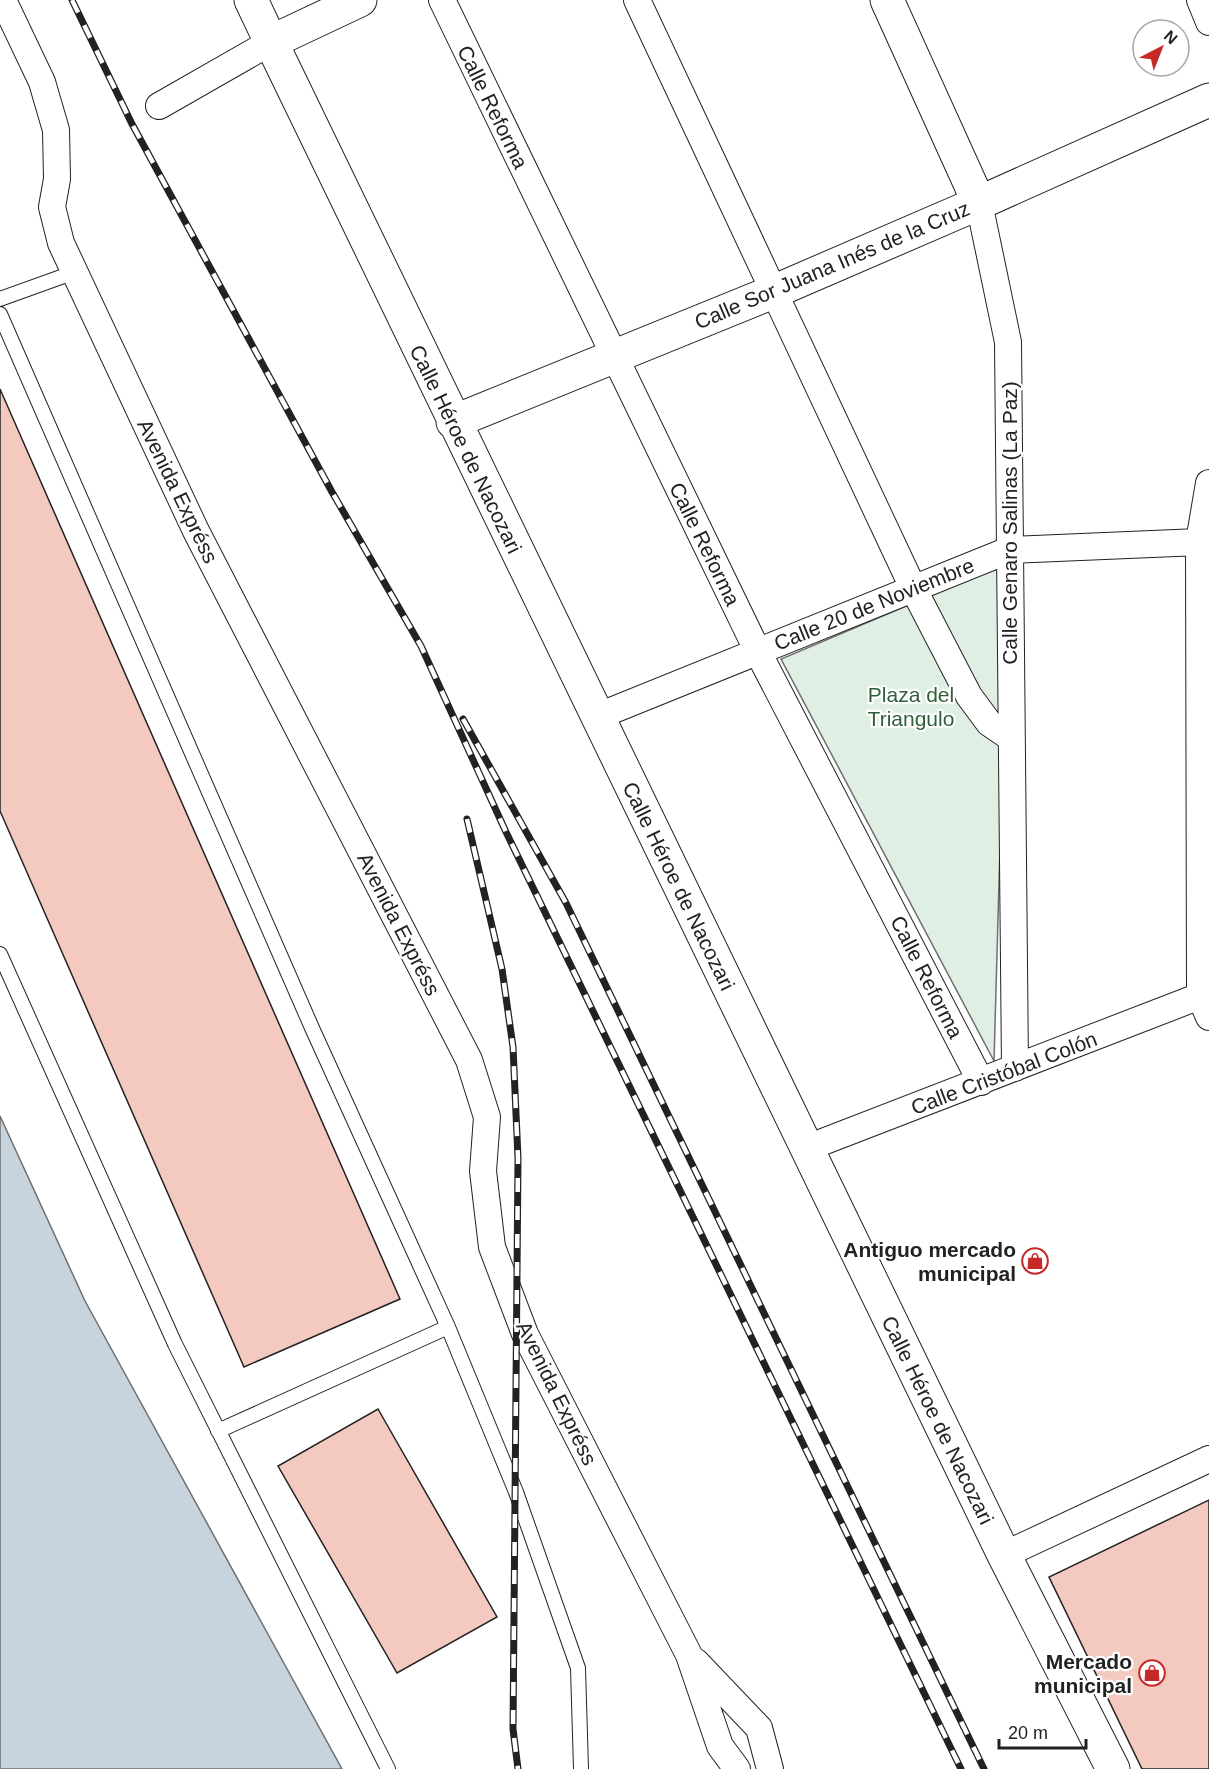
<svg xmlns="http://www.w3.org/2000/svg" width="1209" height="1769" viewBox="0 0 1209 1769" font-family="Helvetica,sans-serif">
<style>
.green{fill:#e0efe3;stroke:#6f6f6f;stroke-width:1.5}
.water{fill:#c7d3dd;stroke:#6f6f6f;stroke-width:1.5}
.building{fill:#f3c9c0;stroke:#222;stroke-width:1.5}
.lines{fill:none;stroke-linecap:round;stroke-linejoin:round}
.service-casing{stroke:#222;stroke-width:16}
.minor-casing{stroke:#222;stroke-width:28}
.tertiary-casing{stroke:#222;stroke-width:35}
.secondary-casing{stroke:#222;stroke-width:35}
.service{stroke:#fff;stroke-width:14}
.minor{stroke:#fff;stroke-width:26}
.tertiary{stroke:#fff;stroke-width:33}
.secondary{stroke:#fff;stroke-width:33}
.rail-casing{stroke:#222;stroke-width:7}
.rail{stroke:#fff;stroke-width:4.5;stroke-dasharray:14;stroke-linecap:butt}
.labels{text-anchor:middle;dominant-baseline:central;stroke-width:4.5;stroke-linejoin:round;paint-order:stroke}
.street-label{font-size:21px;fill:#222;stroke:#fff}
.park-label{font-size:21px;fill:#2f5e38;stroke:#fff}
.poi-label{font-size:21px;font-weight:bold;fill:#222;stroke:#fff;text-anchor:end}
</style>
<rect width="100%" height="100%" fill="#fff"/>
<path class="green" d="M1008,563L994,1061L781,659Z"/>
<path class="water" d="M0,1116L85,1301L342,1769H0Z"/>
<path class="building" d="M0,389L400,1299L244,1367L0,811Z
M378,1409L497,1617L397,1673L278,1466Z
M1209,1500V1769H1142L1049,1577Z"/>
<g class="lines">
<g class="service-casing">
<path id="service" d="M0,299L75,272
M0,314L312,1028L448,1327L516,1492L578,1668L581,1769
M0,954L175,1344L388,1769
M218,1431L448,1327"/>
</g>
<g class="minor-casing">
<path id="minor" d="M3,0L42,82L56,130L57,179L52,207L61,243L196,531L469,1060L487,1117L483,1171L492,1247L525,1334L689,1655L720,1746L737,1769
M442,0L757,650L981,1082
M637,0L913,588L969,696L989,723L1011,738
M1200,0L1209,22
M159,106L271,42
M979,203L1008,342L1015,1068
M1209,483L1199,542L1200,996L1209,1017
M596,717L1009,550L1199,542
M807,1148L1200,996
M1004,1555L1209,1459
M696,1662L759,1728L770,1769"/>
</g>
<g class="tertiary-casing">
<path id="tertiary" d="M271,42L1004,1555L1113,1769
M453,422L773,292L979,203"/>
</g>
<g class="secondary-casing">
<path id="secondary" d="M251,0L271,42L360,0
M887,0L979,203L1209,100"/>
</g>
<use href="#service" class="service"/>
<use href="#minor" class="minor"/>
<use href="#tertiary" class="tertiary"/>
<use href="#secondary" class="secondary"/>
<g class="rail-casing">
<path id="rail" d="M72,0L132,124L332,492L421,646L506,832L961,1769
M463,719L566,903L984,1769
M467,819L502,969L513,1047L518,1158L513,1729L518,1769"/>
</g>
<use href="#rail" class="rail"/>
</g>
<defs>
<g id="shop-ring" transform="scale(1.35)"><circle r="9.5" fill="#fff" stroke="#c62828" stroke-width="1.5"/><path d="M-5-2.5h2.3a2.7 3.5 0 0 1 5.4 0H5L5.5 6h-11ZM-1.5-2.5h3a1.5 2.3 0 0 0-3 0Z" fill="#c62828"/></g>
</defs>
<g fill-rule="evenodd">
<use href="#shop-ring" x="1035" y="1261"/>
<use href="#shop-ring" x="1152" y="1673"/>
</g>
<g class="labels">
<g class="street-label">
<text transform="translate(493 107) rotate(64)">Calle Reforma</text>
<text transform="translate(832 265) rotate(-23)">Calle Sor Juana Inés de la Cruz</text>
<text transform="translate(466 449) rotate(64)">Calle Héroe de Nacozari</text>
<text transform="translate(178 491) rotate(64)">Avenida Expréss</text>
<text transform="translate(1009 523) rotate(-90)">Calle Genaro Salinas (La Paz)</text>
<text transform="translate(705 544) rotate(64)">Calle Reforma</text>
<text transform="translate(874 604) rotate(-22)">Calle 20 de Noviembre</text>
<text transform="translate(679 886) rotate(64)">Calle Héroe de Nacozari</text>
<text transform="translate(399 924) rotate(63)">Avenida Expréss</text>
<text transform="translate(927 977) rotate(63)">Calle Reforma</text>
<text transform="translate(1004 1073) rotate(-21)">Calle Cristóbal Colón</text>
<text transform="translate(557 1393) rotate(64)">Avenida Expréss</text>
<text transform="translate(938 1420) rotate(64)">Calle Héroe de Nacozari</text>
</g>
<g class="park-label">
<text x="911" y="694">Plaza del<tspan x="911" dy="24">Triangulo</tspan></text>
</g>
<g class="poi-label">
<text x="1016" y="1249">Antiguo mercado<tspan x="1016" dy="24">municipal</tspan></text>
<text x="1132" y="1661">Mercado<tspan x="1132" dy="24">municipal</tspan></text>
</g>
</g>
<g transform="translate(1161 48) rotate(42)"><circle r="28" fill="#ffffff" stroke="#a7a7a7" stroke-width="1.5"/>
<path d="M0-4.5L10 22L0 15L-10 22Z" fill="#c62828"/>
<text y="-9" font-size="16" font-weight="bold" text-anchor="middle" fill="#222222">N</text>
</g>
<path d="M999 1739v9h87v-9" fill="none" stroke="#222222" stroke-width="3"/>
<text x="1008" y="1739" font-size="18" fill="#222222" stroke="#ffffff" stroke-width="4.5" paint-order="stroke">20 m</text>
</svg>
